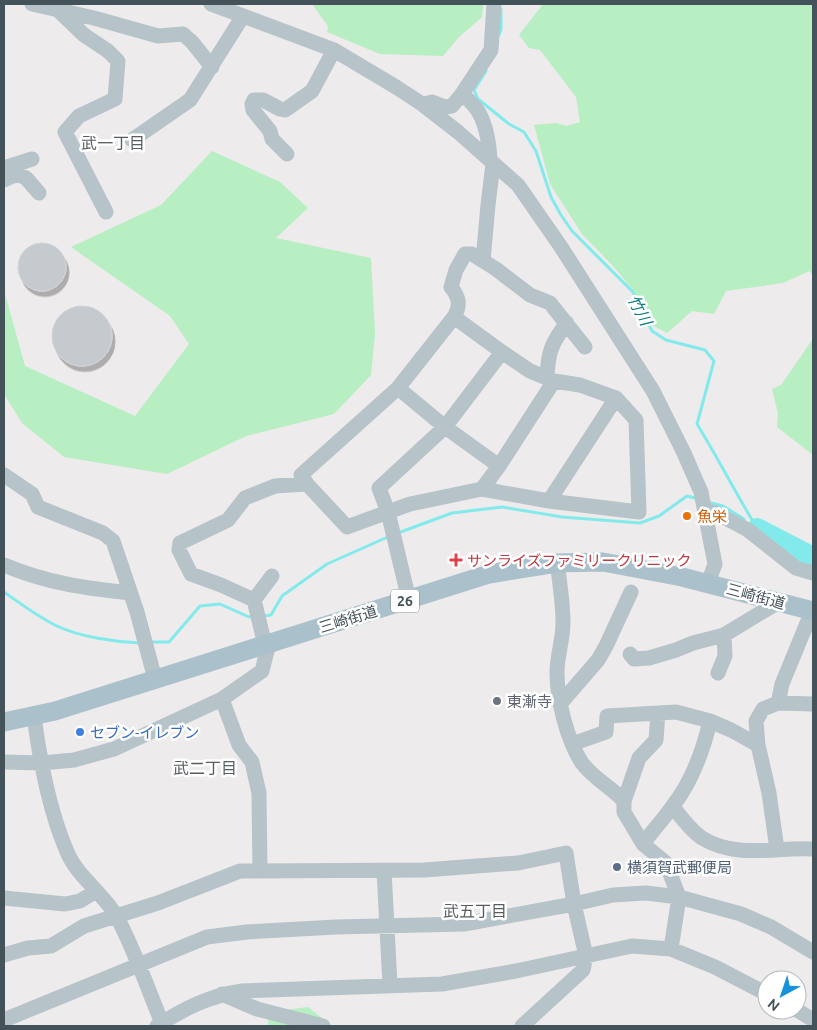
<svg xmlns="http://www.w3.org/2000/svg" width="817" height="1030" viewBox="0 0 817 1030" font-family="Ubuntu,'Noto Sans JP',sans-serif">
<style>
.green{fill:#b7eec2}
.lines{fill:none;stroke-linecap:round;stroke-linejoin:round}
.stream{stroke:#83eaec;stroke-width:3}
.river{stroke:#83eaec;stroke-width:20}
.building{fill:#c5cacf;stroke:#cfd3d7;filter:url(#shadow)}
.minor{stroke:#b6c3c9;stroke-width:15}
.major{stroke:#aac1cb;stroke-width:19}
.food-dot{fill:#e8710a;stroke:#fff;stroke-width:2}
.health-dot{fill:#e0444e;stroke:#fff;stroke-width:2}
.worship-dot{fill:#6b7280;stroke:#fff;stroke-width:2}
.shop-dot{fill:#3f7fe0;stroke:#fff;stroke-width:2}
.service-dot{fill:#5c6f8a;stroke:#fff;stroke-width:2}
.labels{text-anchor:middle;dominant-baseline:central;stroke-width:5;stroke-linejoin:round;paint-order:stroke}
.shield{fill:#fff;stroke:#7c878b;stroke-width:1}
.shield-label{font-size:14px;font-weight:bold;fill:#445359}
.food-label{font-size:15px;fill:#c56008;stroke:#fff;text-anchor:start}
.health-label{font-size:15px;fill:#be3a42;stroke:#fff;text-anchor:start}
.street-label{font-size:15px;fill:#445359;stroke:#fff}
.worship-label{font-size:15px;fill:#5b616d;stroke:#fff;text-anchor:start}
.shop-label{font-size:15px;fill:#366cbe;stroke:#fff;text-anchor:start}
.service-label{font-size:15px;fill:#4e5e75;stroke:#fff;text-anchor:start}
.neighbourhood-label{font-size:16px;fill:#585d60;stroke:#fff}
.water-label{font-size:16px;font-style:italic;fill:#0c7e80;stroke:#fff}
</style>
<defs>
<filter id="shadow"><feDropShadow dx="3" dy="5.5" stdDeviation="0" flood-color="#0004"/></filter>
</defs>
<rect width="100%" height="100%" fill="#eeebec"/>
<path class="green" d="M312,4H483L482,17L459,37L443,56L380,54L327,32L328,26Z
M543,4H813V275L809,271L783,283L726,291L714,314L692,311L667,333L652,325L634,291L613,266L582,234L550,184L534,125L556,123L567,126L580,122L576,97L540,50L529,48L519,35Z
M212,151L280,182L308,208L276,238L371,258L375,334L371,375L334,414L246,436L167,474L64,457L22,423L4,394V290L25,366L135,416L189,344L170,316L71,247L161,205Z
M812,340H813V455L777,427L778,413L772,389L781,385Z
M308,1007L332,1026H268L269,1012Z"/>
<g class="lines">
<path class="stream" d="M499,35L501,29V9
M486,71L474,90L478,99L509,124L524,132L536,151L551,197L561,215L572,231L633,292L652,331L666,340L705,350L714,361L697,424C718,458 736,494 757,528
M707,502L723,506L744,519
M398,533L452,513L502,507L562,517L640,523L659,516L687,496L699,499
M4,592C21,604 38,617 57,626C80,637 115,642 141,643
M263,616L271,615L282,596L327,564L390,536
M150,642H169L200,606L220,604L249,617L254,616"/>
<path class="river" d="M757,528L813,557"/>
</g>
<path class="building" d="M18 267a24 24 0 1 1 48 0a24 24 0 1 1-48 0Z
M52 336a30 30 0 1 1 60 0a30 30 0 1 1-60 0Z"/>
<g class="lines">
<path class="minor" d="M32,4L94,18L158,36L183,34L192,42L212,67
M211,4L334,50L396,87L422,104L458,132L518,185L561,247L653,391L684,453L701,492L715,564L708,583
M59,11L84,35L108,51L118,61L115,99L79,116L65,132L106,212
M462,94C467,98 472,103 476,108C486,122 489,142 490,159
M424,104L432,102L445,107L452,106L462,94L491,50L494,4
M132,140L190,100L243,16
M287,154L272,139L270,131L253,110L252,104L254,100H263L280,109L285,110L312,91L334,50
M4,168L32,159
M4,180L17,174L26,178L39,193
M483,261L488,205L493,164
M502,352L530,371L554,381L580,385L616,398L636,420L639,512L549,501L482,489L410,504L347,527L307,484L301,475L398,388L454,317C461,305 459,297 451,287L456,270L465,254H472L496,269L530,295L550,303L585,347
M547,378C548,353 551,343 567,323
M398,388L445,427L499,466
M4,475L32,494L38,507L103,533L113,541L137,612L155,679
M482,489L499,466L554,381
M549,501L616,398
M705,511L716,513L748,530L796,568L813,573
M557,563C560,583 563,603 563,623C563,640 557,656 557,672C557,700 567,740 582,763C594,779 611,787 624,801
M4,565C47,583 84,588 130,593
M254,600L272,576
M409,600L388,512L379,488L445,427L502,352L454,317
M265,645L254,600L221,585L191,574L179,550L180,543L228,520L245,498L275,486L307,484
M630,654L634,659L649,658L676,650L693,643L724,635L777,603
M718,673L725,656L724,635
M222,699L239,745L252,762L259,793L260,871
M778,703L782,684L812,611
M560,704L598,660L606,646L631,592
M658,713L656,740L639,758L624,801V812L643,844L666,863L679,897L671,949
M34,716C40,762 49,811 68,854C79,878 104,894 117,917C134,949 148,989 162,1023
M572,744L606,732L607,716L676,712L710,721L731,730L758,745
M4,762L42,763L74,760L114,749L222,699L262,671L269,643
M673,807C681,817 691,831 702,838C736,859 776,847 813,849
M643,844C652,831 663,820 672,807C691,783 703,751 710,721
M777,849L769,793L758,745L756,721L763,709L778,703L813,704
M384,870L390,985
M4,898L65,904L80,901L96,891
M4,955L28,948L51,946L84,926L158,903L240,871L424,870L518,863L566,853L574,904L586,956L583,970L522,1026
M222,994L257,1009L323,1026
M797,1010L813,1020
M4,1020L207,937L247,932L336,927L464,924L574,904L613,895L646,893L679,897L741,914L771,927L813,952
M157,1026C185,1008 209,996 242,991L442,984L516,971L632,946L671,949L715,967L767,994"/>
<path class="major" d="M4,722L55,711L489,574L557,563L603,562L682,577L813,611"/>
</g>
<circle class="food-dot" cx="687" cy="516" r="5"/>
<path class="health-dot" d="M453.5 552.5h5v5h5v5h-5v5h-5v-5h-5v-5h5z"/>
<circle class="worship-dot" cx="497" cy="701" r="5"/>
<circle class="shop-dot" cx="80" cy="732" r="5"/>
<circle class="service-dot" cx="617" cy="867" r="5"/>
<g class="labels">
<rect class="shield" x="391" y="589.5" width="28" height="23" rx="4"/>
<g class="shield-label">
<text x="405" y="601">26</text>
</g>
<g class="food-label">
<text x="697" y="516">魚栄</text>
</g>
<g class="health-label">
<text x="467" y="560">サンライズファミリークリニック</text>
</g>
<g class="street-label">
<text transform="translate(756 596) rotate(15)">三崎街道</text>
<text transform="translate(348 619) rotate(-17)">三崎街道</text>
</g>
<g class="worship-label">
<text x="507" y="701">東漸寺</text>
</g>
<g class="shop-label">
<text x="90" y="732">セブン-イレブン</text>
</g>
<g class="service-label">
<text x="627" y="867">横須賀武郵便局</text>
</g>
<g class="neighbourhood-label">
<text x="113" y="143">武一丁目</text>
<text x="205" y="768">武二丁目</text>
<text x="475" y="911">武五丁目</text>
</g>
<g class="water-label">
<text transform="translate(640 310) rotate(62)">竹川</text>
</g>
</g>
<rect width="817" height="1030" fill="none" stroke="#445359" stroke-width="10"/>
<g transform="translate(782 995) rotate(220)"><circle r="24" fill="#ffffff" stroke="#b4babd"/>
<path d="M0-4L9 19L0 12L-9 19Z" fill="#1692dd"/>
<text y="-8" font-size="14" font-weight="bold" text-anchor="middle" fill="#445359">N</text>
</g>
</svg>
